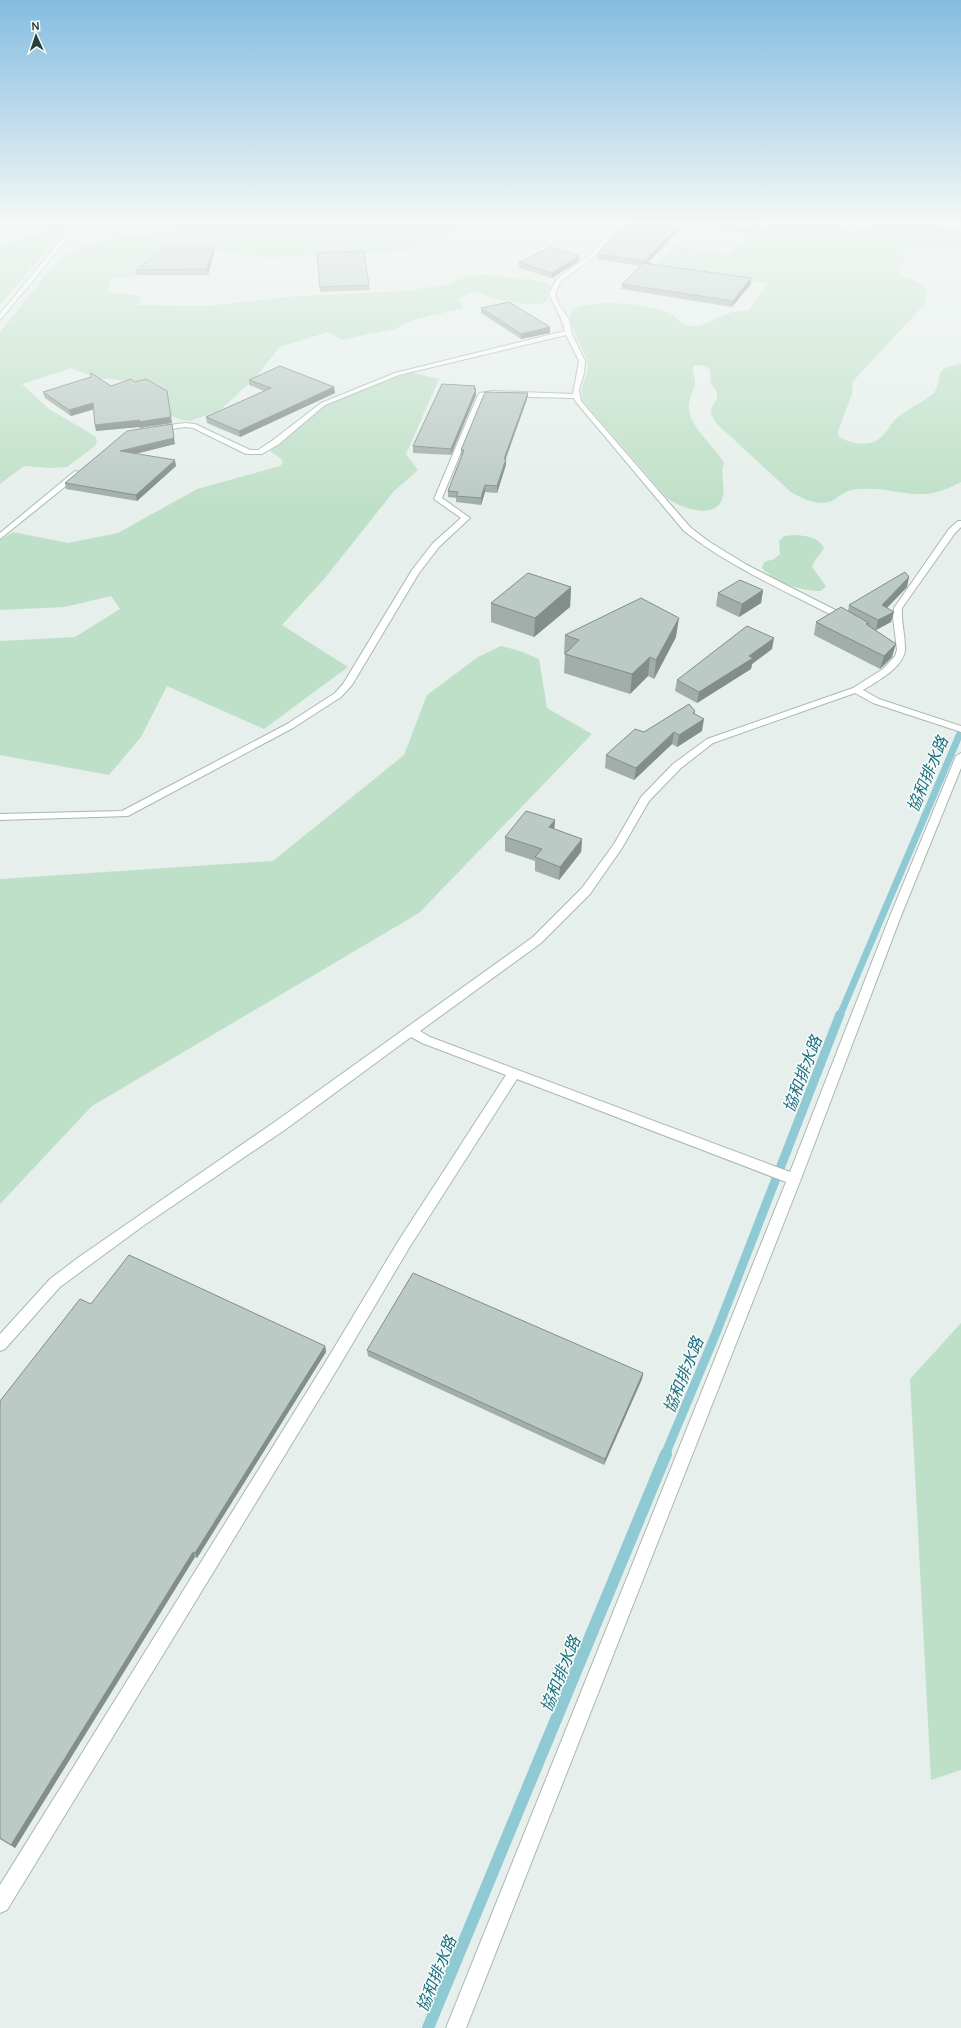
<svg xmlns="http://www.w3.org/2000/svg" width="961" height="2028" viewBox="0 0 961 2028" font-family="Manrope,'Noto Sans JP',sans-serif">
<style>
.green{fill:#bfe0c8}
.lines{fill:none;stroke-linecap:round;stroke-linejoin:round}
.stream-far2{stroke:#8ec9d4;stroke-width:7}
.stream-far1{stroke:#8ec9d4;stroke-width:9}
.stream{stroke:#8ec9d4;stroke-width:12}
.street-casing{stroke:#a8b8b2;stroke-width:2}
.secondary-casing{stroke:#a4bbb3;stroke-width:2}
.street{fill:#fff;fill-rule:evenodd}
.secondary{fill:#fff;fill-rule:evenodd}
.wall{fill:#a1aea9}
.shaded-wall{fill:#838d89}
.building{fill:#bbcac4;stroke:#838d89}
.labels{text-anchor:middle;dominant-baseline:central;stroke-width:3;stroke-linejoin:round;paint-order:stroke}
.near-water-label{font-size:16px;font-style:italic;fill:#1c6f80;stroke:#f7fbf9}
</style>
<rect width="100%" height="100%" fill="#e6efeb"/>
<path class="green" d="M49,219H72L59,237L0,304V245L48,231L31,228Z
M169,219H333L338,222H347L399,219H542L528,222L488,221L463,227L405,251L267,258L218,251L159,252L143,265L134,277H111L107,292L141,296L138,305L206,306L298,296L406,291L449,284L466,277L481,274L546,282L550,287L547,293L549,299L541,304H522L495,299L476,292L458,298L463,308L413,320L395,329L341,340L328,332L280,347L254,379L219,411L190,421L182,420L169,415L154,383L96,378L71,368L22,384L50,410L95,436L97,441L95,446L67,467L49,468L24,466L0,484V332L57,261C86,237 134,236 170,233L180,229Z
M798,221L835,225L845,229L853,230L878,225L901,224L913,221L961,230V247L903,249L905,260L896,269L900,275L924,285L927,293L924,305L853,381L852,394L838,431L839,437C852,444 871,448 882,436C888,431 891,423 898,417C909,408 923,402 934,393C945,377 929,369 961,364V482C917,506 903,487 860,489C849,489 843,493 835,499C822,508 804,499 792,493L718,425C709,414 709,409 717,399V393L711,383L710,370C705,365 700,364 693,366C692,373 696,378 695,384C693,392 688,401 689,409C690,428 715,446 724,463C720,473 725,484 723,495C719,522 680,508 667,498L583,401C577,387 591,375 587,361C583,346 566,325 572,310C592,298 646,303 667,312C678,316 680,326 693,326C707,326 714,318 727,314C734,311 741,311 748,311L768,284L655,267L675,246L729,254C754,234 764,221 798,221Z
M410,372L439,379L406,454L418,470L394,491L325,578L282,625L348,667L264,729L167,686L141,737L109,775L0,755V641L75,637L120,609L111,596L65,607L0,610V540L13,532L68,543L118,533L197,489L280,466L283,462L281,459L270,451L317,411L326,405Z
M796,535C808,536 818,537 824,548C820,556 814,559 812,567L826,586L821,591C801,591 776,583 762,568L764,562L774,559L780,554L779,541L784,536Z
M501,646L520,651L539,659L547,708L592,734L419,913L92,1106L0,1204V879L273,861L404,755L427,695L478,657Z
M961,1323V1770L931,1780L910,1379Z"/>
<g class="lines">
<path class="stream-far2" d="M840,1015L961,731"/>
<path class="stream-far1" d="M665,1455L716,1333L840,1014"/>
<path class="stream" d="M428,2028L666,1454"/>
<g class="street-casing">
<path id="street" d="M0,219H9L0,223Z
M621,219H627L594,257L561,281L555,293L559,305L569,319L572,334L585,361L584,373L579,390L581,401L690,527L708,541L747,565L851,618V622H845C790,593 733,569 684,531L576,402L574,398L484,396L442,498L470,518L439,547L419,573L352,685L341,697L293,728L128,816L0,820V814L122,811L287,724L335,693L343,684L412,570L433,543L461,518L434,499L478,395L480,393L492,391L573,394L579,361L566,335L399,375L325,405L279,444L262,454H246L193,428L185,427L158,431H155V427L185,423L195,424L250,450H258L273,440L321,403L395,373L565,331C562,317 554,307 549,293L557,279L590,255Z
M75,471L82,473L0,539V533Z
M958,521H961V527L955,533L902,608C901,622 905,634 905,648C906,666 876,682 863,690L879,699L961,726V732L873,703L855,693L713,743L681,768L649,801L622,848L590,894L541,943L420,1031L430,1037L790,1172L890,916L956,756L961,753V768L901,916L801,1179L466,2028H446L786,1182L517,1079L409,1248L338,1368L7,1910L0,1913V1885L328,1358L399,1240L506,1075L422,1043L411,1037L286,1129L143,1226L60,1287L5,1349L0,1351V1334L50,1279L79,1257L276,1121L533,937L582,888L614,844L641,797L673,764L707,739L853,688L883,669L895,656L897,650L893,617L894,608L949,529Z"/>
</g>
<g class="secondary-casing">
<path id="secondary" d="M78,219H84L0,320V314Z"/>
</g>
<use href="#street" class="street"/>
<use href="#secondary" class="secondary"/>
</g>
<path class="wall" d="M632,219H768L749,234L685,223L648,263L751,278V284L732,307L621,289L622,284L640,266L597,259L598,254Z
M910,219H933L928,222Z
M213,248L214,253L208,275H137L136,270Z
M317,253L369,285L370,290L320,292Z
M579,256V261L552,278L519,268V262Z
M481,308L550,333L521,339L481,313Z
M249,380L335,393L240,437L207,423L206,417L264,391L249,385Z
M475,386V389H476V395L451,455L413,453V446Z
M43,392L172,423L139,428V427L96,431L94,409L71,416L45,398Z
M528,393L527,399L506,459V465L497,493L485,492L481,505L456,502V498L448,497V491L461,456V450Z
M127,431L175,444L136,454L176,466L137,501L66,489L65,483Z
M571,587L570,607L534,637L491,622V603Z
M907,587L887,608L891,622L876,630L892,657L880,669L814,635L816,622L848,611L849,605Z
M763,590L761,603L739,617L716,606L718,593Z
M565,635L676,637L654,679L648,676L630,694L564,673L565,655L564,654Z
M772,649L752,664L751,669L697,703L675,691L677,680Z
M695,711V714L702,731L677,747L672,744L634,780L605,768L606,755L644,732Z
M555,820L554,829L582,839L581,852L559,880L535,871V861L505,851V837Z
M91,1304L325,1346L326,1352L197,1558L195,1557L15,1848L0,1839V1401Z
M367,1350L643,1373L642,1379L604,1465L368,1356Z"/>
<path class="shaded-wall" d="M684,219H686L685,223L645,266V261Z
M762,219H768L749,234V229Z
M929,219H933L928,222Z
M213,248L214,253L208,275L207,269Z
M579,256V261L552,278V273Z
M751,278V284L732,307L733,301Z
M550,327V333L521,339V334Z
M475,386V392L476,389V395L451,455V449Z
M334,387L335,393L240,437L239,431Z
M167,391L172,423L139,428V427L96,431L95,425L140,420Z
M528,393L527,399L503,465L504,459Z
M93,403L95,409L71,416L69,410Z
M172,424L175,444L122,457L120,451Z
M506,459V465L497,493V486Z
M175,460L176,466L137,501L136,495Z
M485,485V492L481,505V498Z
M909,577L907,587L879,616L882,605Z
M571,587L570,607L534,637L535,618Z
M763,590L761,603L739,617L742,604Z
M894,612L891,622L876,630L878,620Z
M679,618L676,637L654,679L656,660Z
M774,638L772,649L752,664L751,669L697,703L699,692Z
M896,644L892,657L880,669L884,656Z
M650,657L648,676L630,694L632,674Z
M704,719L702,731L677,747L679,735Z
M674,732L672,744L634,780L636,768Z
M555,820L554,833L549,827Z
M582,839L581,852L559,880L560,867Z
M325,1346L326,1352L197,1558L195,1553Z
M643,1373L642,1379L604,1465L605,1459Z
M193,1552L195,1557L15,1848L11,1845Z"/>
<path class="building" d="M632,219H684L645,261L598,254Z
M694,219H762L749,229Z
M551,247L579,256L552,273L519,262Z
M164,248H213L207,269L136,270Z
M364,251L369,285L320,287L317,253Z
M643,263L751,278L733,301L622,284Z
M509,302L550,327L521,334L481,308Z
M280,366L334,387L239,431L206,417L271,388L249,380Z
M91,373L111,386L131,379L135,382L146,379L167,391L171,417L138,422L140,420L95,425L93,403L69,410L43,392L91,377Z
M442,384L475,386L474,389H476L451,449L413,446Z
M485,392L528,393L504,459H506L497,486L485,485L481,498L456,496L458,492L448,491L464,450H461Z
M172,424L174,438L120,451L175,460L136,495L65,483L127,431Z
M905,572L909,577L882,605L894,612L878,620L849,605Z
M528,573L571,587L535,618L491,603Z
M740,580L763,590L742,604L718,593Z
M641,598L679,618L656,660L650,657L632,674L565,654L579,640L565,635Z
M841,607L869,623L866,624L896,644L884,656L816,622Z
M747,626L774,638L749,656L753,658L699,692L677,680Z
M689,704L695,711L693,713L704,719L679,735L674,732L636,768L606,755L635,729L644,732Z
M526,811L555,820L549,827L582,839L560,867L535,857L542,849L505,837Z
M129,1255L325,1346L195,1553L193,1552L11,1845L0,1838V1401L80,1299L91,1304Z
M413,1273L643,1373L605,1459L367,1350Z"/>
<linearGradient id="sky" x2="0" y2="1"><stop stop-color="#84bce0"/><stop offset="0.44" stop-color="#f4f8f6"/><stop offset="1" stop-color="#f4f8f6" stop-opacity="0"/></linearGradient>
<rect width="961" height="503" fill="url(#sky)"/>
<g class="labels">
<g class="near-water-label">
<text transform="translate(927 774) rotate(-67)">協和排水路</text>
<text transform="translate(802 1074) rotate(-69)">協和排水路</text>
<text transform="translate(683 1375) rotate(-68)">協和排水路</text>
<text transform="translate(560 1674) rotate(-68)">協和排水路</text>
<text transform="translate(436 1974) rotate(-68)">協和排水路</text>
</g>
</g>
<g transform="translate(36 36) rotate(357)" stroke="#f7fbf9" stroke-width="3" paint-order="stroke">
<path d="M0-3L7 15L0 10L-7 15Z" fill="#24423a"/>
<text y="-6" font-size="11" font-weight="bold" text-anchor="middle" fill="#24423a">N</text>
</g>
</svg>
